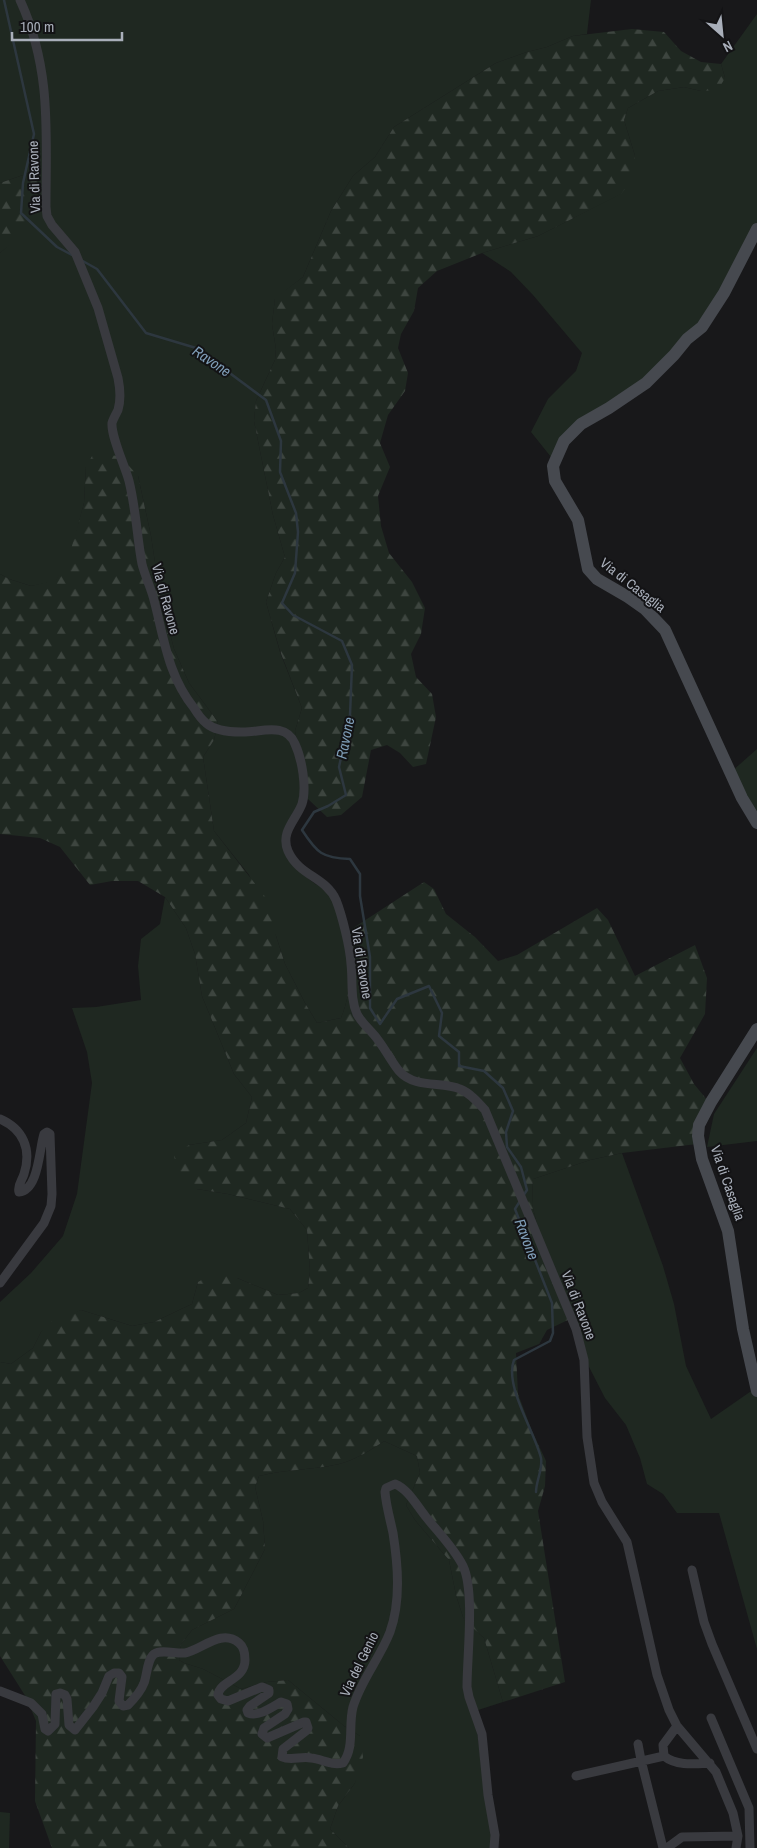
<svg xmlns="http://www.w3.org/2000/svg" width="757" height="1848" viewBox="0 0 757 1848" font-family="'Archivo Narrow',sans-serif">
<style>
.green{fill:#1f2821}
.forest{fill:url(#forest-firs)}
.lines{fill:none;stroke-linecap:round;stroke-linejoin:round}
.stream{stroke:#2d373f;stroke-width:2.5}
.street{stroke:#393a3f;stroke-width:9}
.secondary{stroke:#46494f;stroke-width:12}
.labels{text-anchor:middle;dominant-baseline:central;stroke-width:4;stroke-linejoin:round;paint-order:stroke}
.street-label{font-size:14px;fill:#a9afba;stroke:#131315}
.water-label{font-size:15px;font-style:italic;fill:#7f9db7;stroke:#131315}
</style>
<defs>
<pattern id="forest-firs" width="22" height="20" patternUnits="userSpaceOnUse" patternTransform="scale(1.25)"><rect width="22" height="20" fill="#1f2821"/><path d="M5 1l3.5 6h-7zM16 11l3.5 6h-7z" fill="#3d453f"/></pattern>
</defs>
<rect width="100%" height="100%" fill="#18181a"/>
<path class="green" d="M0,0H591L587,34L573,36L547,47L527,52L496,63L394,127L375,157L353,176L331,211L303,277L275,299L272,324L276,349L275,360L256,401L254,421L273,515L285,557L276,573L266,602L280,652L302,708L295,731L301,758L308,799L286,834C292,851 296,867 310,880C317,886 327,889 331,896C352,932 357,980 341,1018L317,1023L305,1003L285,964L276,936L249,875L214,831L203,757L214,740L218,722L189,683L174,649L160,596L151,536L138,476L86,467L84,503L71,553L56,581L31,586L9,579L0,574V253L46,209L35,171L0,183Z
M757,14V226L710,309L647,382L596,414L551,457L531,432L548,399L576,371L582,353L533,295L511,272L482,253L538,236L620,194L635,156L624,120L628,108L658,91L684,87L701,91L725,78L721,64Z
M757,749V819L731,772Z
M165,897L186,928L195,954L202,996L234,1074L252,1097L246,1123L222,1140L189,1145L197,1189L228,1194L290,1209L307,1230L310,1271L308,1288L299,1293L278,1295L237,1278L198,1282L192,1304L154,1322L132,1326L81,1310L41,1332L33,1348L11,1364L0,1362V1302L31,1273L63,1236L77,1194L92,1083L87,1052L72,1008L96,1007L141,1000L138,966L141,939L160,924Z
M757,1048V1141L707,1147L714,1114Z
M622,1153L663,1266L674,1304L686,1366L711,1419L757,1387V1649L719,1513H677L663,1494L647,1484L640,1458L626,1425L605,1398L587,1363L546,1260L532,1204L533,1179L590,1160Z
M384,1441L417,1456L420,1473L406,1505L415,1520L449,1560L456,1595L464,1620L484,1638L503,1702L475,1711L483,1781L493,1848H349L330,1829L338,1806L355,1783L360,1736L344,1726L288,1680L267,1682L241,1689L203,1669L184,1663L179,1660L181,1644L192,1630L234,1609L265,1549L263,1521L255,1487L259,1476C286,1469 313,1470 339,1464C355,1460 371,1450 384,1441Z
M0,1812L10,1813L9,1848H0Z"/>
<path class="forest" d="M632,29L664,32L681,51L701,62L721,64L725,78L718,90L701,91L684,87L658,91L628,108L624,120L635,156L631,181L621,194L538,236L482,253L437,271L418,288L414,311L401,334L398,348L408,373L405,391L388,415L380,443L390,467L378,496L381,526L389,553L412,582L425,608L421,634L411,654L416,677L432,694L436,717L426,764L413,767L400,753L387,745L371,750L362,797L341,815L327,817L308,799L301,758L295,731L302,708L280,651L266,602L276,573L285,557L273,515L254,421L256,401L275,360L276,349L272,324L275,298L303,277L331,211L353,176L375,157L394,127L496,63L527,52L547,47L573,36Z
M35,171L46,209L29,228L0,253V183Z
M107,454L121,457L138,476L151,536L160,596L174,649L189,683L218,722L214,740L203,757L214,831L270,903L276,936L285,964L305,1003L317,1023L341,1018C353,989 350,962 347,932L424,882L434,889L446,914L475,937L498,961L517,955L597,908L608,920L635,976L695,945L707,978L705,1014L680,1058L694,1084L708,1101L697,1144L622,1153L590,1160L533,1179L532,1204L546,1260L572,1318L547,1330L539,1344L516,1353L518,1394L532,1431L546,1461L545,1486L538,1511L565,1682L503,1702L484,1638L464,1620L456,1595L449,1560L415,1520L406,1505L420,1473L417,1456L384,1441C371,1450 355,1460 339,1464C313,1470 286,1469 259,1476L255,1487L263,1521L265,1549L234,1609L192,1630L181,1644L179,1660L184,1663L203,1669L241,1689L267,1682L288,1680L344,1726L360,1736L363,1757L355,1783L338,1806L330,1829L349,1848H52L35,1801L36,1721L26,1697L0,1656V1362L11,1364L33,1348L41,1332L53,1320L81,1310L132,1326L154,1322L192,1304L198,1282L212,1274L237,1278L278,1295L299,1293L308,1288L310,1271L307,1230L290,1209L228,1194L197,1189L177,1173L174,1155L189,1145L222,1140L246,1123L252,1097L234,1074L202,996L195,954L186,928L165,897L138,881H112L90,885L60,847L40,838L0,834V574L9,579L31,586L56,580L70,553L84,503L86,467L92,456Z"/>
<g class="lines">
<path class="stream" d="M4,0L34,134L23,183L21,213L57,247L74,256
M81,260L97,269L146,333L196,348L266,400L281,441L280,472L296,513L298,532L295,573L282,603L293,615L342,641L352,665L350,715L339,767L346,795L328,806L314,812L302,830C317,853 322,858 350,859L360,874V896L370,957V1008L380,1024L397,999L429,986L442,1013L439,1036L459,1052V1066L484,1071L503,1088L513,1111L506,1132L507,1147L521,1167L527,1190L523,1196
M520,1201L515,1209L552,1303L553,1333L550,1341L514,1360C504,1386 535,1432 541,1458C543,1469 536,1481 536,1492"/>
<path class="street" d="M20,0C52,69 46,134 46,207L47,216L52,225L75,252L98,308L118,378C120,388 121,400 118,410C116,414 113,419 112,423C111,437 125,466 129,481C136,509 137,537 142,564C145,576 151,588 154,600C164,638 168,676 194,708C197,713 201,719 206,723C214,730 230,732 241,732C259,733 286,721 295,744C302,759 307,788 302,804C296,820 280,832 288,851C299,876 326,877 336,900C342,915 350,947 351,964C353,981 350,998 357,1014C362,1024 372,1031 378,1040C385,1049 391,1061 399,1071C415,1089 442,1081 460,1089C470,1093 478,1102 485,1110L576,1329L584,1360L587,1437L594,1483L602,1502L627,1542L657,1675L669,1710L677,1726L716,1772L733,1813L738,1836L736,1848
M0,1119C23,1129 32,1149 24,1174C22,1181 17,1185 19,1192C39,1190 39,1149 44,1134L47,1132L50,1134L52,1194L51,1206L44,1223L0,1283
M692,1570L704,1622L712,1644L757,1749
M0,1691L31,1703L42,1714L45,1729L48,1731L55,1724L56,1694L60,1693L65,1695L67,1699L69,1725L75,1730L93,1707L102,1693L109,1676L114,1673H119L122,1677L119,1701L123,1706L128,1705C134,1699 141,1691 144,1683C147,1675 147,1660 154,1654C162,1649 176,1654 185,1653C202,1650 221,1628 239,1643C244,1647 245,1654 245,1660C245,1680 219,1681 218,1695L221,1699L228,1701L262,1687L269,1690V1693L250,1706L247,1710L248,1713C259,1717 272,1707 281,1702L287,1704L288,1709L285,1714L264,1728L262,1734L267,1738L304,1722H306L308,1728L306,1731L283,1749L282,1757C291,1761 301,1756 311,1758C322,1759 331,1766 343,1763C355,1747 348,1726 353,1707C361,1680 380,1658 390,1632C401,1601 398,1565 393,1533C390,1519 386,1505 385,1492L386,1488L395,1484C408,1489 417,1506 426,1517C438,1532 454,1548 463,1566C475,1591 467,1656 467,1687L469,1697L482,1734L488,1795L495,1835L494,1848
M711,1718L749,1808L750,1848
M677,1726L663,1745L664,1756C676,1766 694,1764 710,1763
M638,1744L641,1760L663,1848
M576,1776L664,1756
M667,1848L682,1837L738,1836"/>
<path class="secondary" d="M757,229L724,293L702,327L687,339L674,355L646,383L609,408L581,424L564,441L553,466L555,481L578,520L588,569L597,579L628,597L645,609L665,630L742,798L757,823
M757,1029L711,1102L699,1125L698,1136L702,1159L728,1231L743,1329L757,1391"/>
</g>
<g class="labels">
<g class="street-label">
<text transform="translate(34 177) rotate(-92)">Via di Ravone</text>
<text transform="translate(633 585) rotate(38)">Via di Casaglia</text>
<text transform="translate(166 599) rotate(75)">Via di Ravone</text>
<text transform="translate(362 963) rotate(81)">Via di Ravone</text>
<text transform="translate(728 1183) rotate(71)">Via di Casaglia</text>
<text transform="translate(579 1305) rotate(69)">Via di Ravone</text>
<text transform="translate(359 1664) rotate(-64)">Via del Genio</text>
</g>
<g class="water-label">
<text transform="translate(212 361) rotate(34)">Ravone</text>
<text transform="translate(345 738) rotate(-79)">Ravone</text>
<text transform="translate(527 1239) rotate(69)">Ravone</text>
</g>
</g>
<g transform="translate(722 35) rotate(153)" stroke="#131315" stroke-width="4" paint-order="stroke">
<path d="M0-4L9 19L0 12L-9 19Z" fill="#a9afba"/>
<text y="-8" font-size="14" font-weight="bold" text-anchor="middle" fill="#a9afba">N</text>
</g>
<path d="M12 32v8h110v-8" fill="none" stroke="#a9afba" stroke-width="2.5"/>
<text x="20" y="32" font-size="15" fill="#a9afba" stroke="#131315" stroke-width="4" paint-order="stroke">100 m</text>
</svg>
